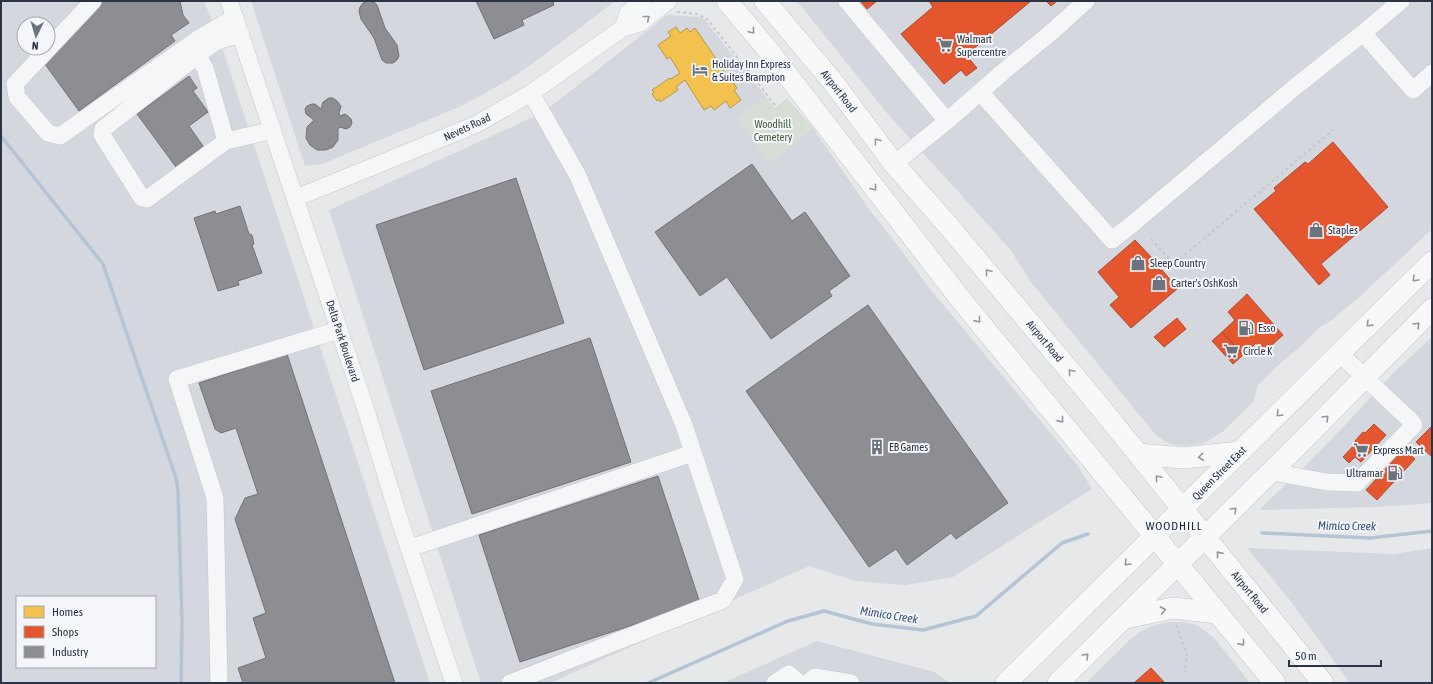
<svg xmlns="http://www.w3.org/2000/svg" width="1433" height="684" viewBox="0 0 1433 684" font-family="'Asap Condensed',sans-serif">
<style>
.built{fill:#d4d7dd;fill-rule:evenodd}
.green{fill:#d6ded6}
.homes{fill:#f2c14e;stroke:#b6974b}
.shops{fill:#e4572e;stroke:#ac4c35}
.industry{fill:#8d8d92;stroke:#70727b}
.lines{fill:none;stroke-linecap:round;stroke-linejoin:round}
.stream{stroke:#b4c4d5;stroke-width:3.5}
.minor-casing{stroke:#c4c6c8;stroke-width:18}
.major-casing{stroke:#c2c5c8;stroke-width:22}
.path{stroke:#c5c6ca;stroke-width:2;stroke-dasharray:3 3;stroke-linecap:butt}
.minor{stroke:#f5f6f7;stroke-width:17}
.major{stroke:#f8f8f8;stroke-width:21}
.oneway{stroke:#90959e}
.oneway2{stroke:#92969e}
.labels{text-anchor:middle;dominant-baseline:central;stroke-width:4;stroke-linejoin:round;paint-order:stroke}
.poi-label{font-size:11px;fill:#2b3445;stroke:#f4f6f9;text-anchor:start}
.street-label{font-size:11px;fill:#2b3445;stroke:#f4f6f9}
.park-label{font-size:11px;fill:#3f6138;stroke:#f4f6f9}
.neighbourhood-label{font-size:12px;letter-spacing:1px;fill:#1d2536;stroke:#f4f6f9}
.water-label{font-size:12px;font-style:italic;fill:#34527a;stroke:#f4f6f9}
</style>
<rect width="100%" height="100%" fill="#e6e8ea"/>
<path class="built" d="M1,1H204L223,50L430,683H1ZM24,24H48V48H24ZM17,597H155V667H17Z
M251,1H615L544,55L515,76L480,96L459,107L322,164L305,166Z
M797,1H1432V229L1365,292L1333,319L1320,327L1303,344L1276,367L1258,385L1254,400L1251,404L1222,432L1216,436L1202,444L1186,446L1174,445L1166,442L1155,434L1030,281L1010,249L887,113Z
M667,15L699,17L704,19L766,97L736,118L769,162L813,128L869,209L901,250L930,289L1078,466L1092,489L953,577L905,585L856,581L809,566L550,683H481L329,210L527,120L545,111Z
M1432,337V503L1377,507L1259,510L1302,469L1348,422L1392,374Z
M1247,548L1394,554L1432,548V683H1350L1289,599Z
M1169,622H1184L1196,625L1205,631L1215,639L1250,683H1086L1132,638L1143,630L1155,625Z
M817,641L934,672L950,683H723Z"/>
<path class="green" d="M766,97L775,108L787,98L813,128L770,163L736,118Z"/>
<path class="homes" d="M676,27L680,33L687,28L690,32L695,28L721,66H720L727,76L728,75L737,88L734,90L741,100L730,108L726,101L714,110L711,106L704,110L685,80L676,87L678,90L660,102L659,99L657,101L652,94L654,92L652,90L670,78L671,79L680,73L670,57L667,59L658,45L671,36L668,32Z"/>
<path class="shops" d="M860,1H877L867,9Z
M929,1H1031L966,55L977,68L966,76L961,70L944,84L901,34L933,7Z
M1046,1H1057L1051,6Z
M1333,142L1388,207L1321,264L1330,275L1319,285L1254,209L1276,191L1274,188L1305,162L1308,164Z
M1135,240L1153,259L1152,260L1161,271L1162,270L1173,283L1172,284L1177,289L1131,328L1110,305L1119,297L1098,272Z
M1247,294L1283,335L1264,352L1256,343L1243,355L1222,332L1235,320L1228,312Z
M1177,318L1186,329L1164,347L1154,337Z
M1222,332L1243,355L1233,364L1212,341Z
M1374,424L1386,435L1361,462L1355,457L1349,463L1343,457L1356,443L1355,441L1363,432L1365,433Z
M1432,426V457L1416,442Z
M1404,449L1415,459L1377,500L1366,490Z
M1151,668L1165,683H1134Z"/>
<path class="industry" d="M101,1H180L183,15L189,23L171,35L175,41L79,111L42,60Z
M367,1L374,2L377,5L385,28L397,45L399,56L397,60L393,63H386L382,60L374,38L361,19L359,11L360,7L363,3Z
M476,1H555L553,2L554,5L522,20L524,25L494,39Z
M189,76L197,88L193,91L208,112L189,126L203,146L176,167L137,114Z
M329,98H333L337,101L341,106L339,113L340,116L345,114L348,116L351,119L352,123L350,127L346,129L340,127L338,129V140L333,147L326,150H317L310,145L306,138L307,127L314,120L306,114L305,109L307,106L312,104H315L321,109L323,102Z
M752,164L792,221L805,212L850,276L829,291L832,296L771,339L727,277L700,296L655,232Z
M516,178L564,323L424,370L376,225Z
M240,206L249,234L252,235L254,244L252,245L262,273L238,281L239,285L218,291L194,218L215,211L216,214Z
M868,305L1008,503L956,539L951,533L907,565L896,549L869,567L746,391Z
M590,338L631,462L472,514L431,391Z
M287,354L395,683H243L238,668L266,658L253,618L266,613L235,519L245,498L258,494L236,428L221,433L215,429L199,383Z
M658,476L700,603L520,662L479,535Z"/>
<g class="lines">
<path class="stream" d="M1,136L103,264L176,478L178,491L182,621L181,683
M1262,533L1370,538L1432,531
M648,683L788,621L824,611L872,624L923,630L976,616L1062,543L1088,534"/>
<g class="minor-casing">
<path id="minor" d="M93,1L15,84L17,97L48,133L60,136L201,37L235,17
M229,1L365,407L399,518L454,683
M847,1L947,121
M623,28L628,13L643,1
M1363,33L1413,90L1432,73
M241,34L215,42L208,47L103,129L102,135L142,198L147,199L226,141L273,130
M197,55L205,68L226,141
M980,92L1112,240L1136,221L1295,87L1363,33L1401,1
M894,164L947,121L1004,71L1054,30L1086,1
M296,198L477,124L531,93L623,28L640,23L668,1
M1272,472L1327,482L1357,483L1414,425L1412,422L1339,353
M410,548L693,453
M219,683L215,498L177,379L339,330
M510,683L723,600L735,579L684,425L578,176L531,93
M775,683L789,674L799,683
M808,683L815,677L851,683"/>
</g>
<g class="major-casing">
<path id="major" d="M727,1L768,50L962,301L1275,683
M765,1L833,82L894,164L946,223L1096,402L1323,683
M1138,454L1184,458L1240,452
M1125,618L1173,608L1218,613
M1006,683L1432,262
M1058,683L1312,431L1432,309"/>
</g>
<path class="path" d="M677,12L698,14L708,20L775,105
M1151,239L1174,264L1333,130
M1176,625L1187,654L1185,672"/>
<use href="#minor" class="minor"/>
<use href="#major" class="major"/>
</g>
<defs><path id="oneway-chevron" d="M-2-3.5L2.5 0L-2 3.5" fill="none" stroke-width="1.6" stroke-linecap="round" stroke-linejoin="round"/></defs>
<use class="oneway" href="#oneway-chevron" transform="translate(647 18) rotate(-39)"/>
<g class="oneway2">
<use href="#oneway-chevron" transform="translate(752 31) rotate(50)"/>
<use href="#oneway-chevron" transform="translate(877 141) rotate(-127)"/>
<use href="#oneway-chevron" transform="translate(874 188) rotate(52)"/>
<use href="#oneway-chevron" transform="translate(988 272) rotate(-130)"/>
<use href="#oneway-chevron" transform="translate(1415 279) rotate(135)"/>
<use href="#oneway-chevron" transform="translate(978 320) rotate(51)"/>
<use href="#oneway-chevron" transform="translate(1369 324) rotate(136)"/>
<use href="#oneway-chevron" transform="translate(1417 325) rotate(-46)"/>
<use href="#oneway-chevron" transform="translate(1071 372) rotate(-130)"/>
<use href="#oneway-chevron" transform="translate(1279 414) rotate(135)"/>
<use href="#oneway-chevron" transform="translate(1326 418) rotate(-45)"/>
<use href="#oneway-chevron" transform="translate(1061 420) rotate(51)"/>
<use href="#oneway-chevron" transform="translate(1201 457) rotate(174)"/>
<use href="#oneway-chevron" transform="translate(1158 478) rotate(-130)"/>
<use href="#oneway-chevron" transform="translate(1234 510) rotate(-45)"/>
<use href="#oneway-chevron" transform="translate(1219 554) rotate(-129)"/>
<use href="#oneway-chevron" transform="translate(1127 563) rotate(135)"/>
<use href="#oneway-chevron" transform="translate(1163 610) rotate(-11)"/>
<use href="#oneway-chevron" transform="translate(1242 643) rotate(51)"/>
<use href="#oneway-chevron" transform="translate(1086 656) rotate(-45)"/>
</g>
<defs>
<g id="supermarket-bare" transform="scale(1.2)"><path d="M-6-5.5h2.5l.6 2H6L4.5 2H-2.5L-4.4-4H-6ZM-1.5 3.2a1.3 1.3 0 1 0 .1 0ZM3 3.2a1.3 1.3 0 1 0 .1 0Z" fill="#6c737f" stroke="#f4f6f9" stroke-width="2.5" paint-order="stroke"/></g>
<g id="hotel-bare" transform="scale(1.2)"><path d="M-6-4.5h1.5V1H6V5H4.5V3h-9V5H-6ZM-4 0a1.8 1.8 0 1 1 3.6 0ZM.5 0V-2.5h3Q6-2.5 6 0Z" fill="#6c737f" stroke="#f4f6f9" stroke-width="2.5" paint-order="stroke"/></g>
<g id="shop-bare" transform="scale(1.2)"><path d="M-5-2.5h2.3a2.7 3.5 0 0 1 5.4 0H5L5.5 6h-11ZM-1.5-2.5h3a1.5 2.3 0 0 0-3 0Z" fill="#6c737f" stroke="#f4f6f9" stroke-width="2.5" paint-order="stroke"/></g>
<g id="fuel-bare" transform="scale(1.2)"><path d="M-5.5-6h7V0h2V4h1.3V-2.5L3-4.5l.8-.8L6-3V5H2.5V1h-1V6h-7ZM-4.2-4.7v3.2H.2V-4.7Z" fill="#6c737f" stroke="#f4f6f9" stroke-width="2.5" paint-order="stroke"/></g>
<g id="building-bare" transform="scale(1.2)"><path d="M-4-6H4V6H1V3H-1V6H-4ZM-2.5-4.3h1.7v1.8h-1.7ZM.8-4.3h1.7v1.8H.8ZM-2.5-1h1.7V.8h-1.7ZM.8-1h1.7V.8H.8Z" fill="#6c737f" stroke="#f4f6f9" stroke-width="2.5" paint-order="stroke"/></g>
</defs>
<g fill-rule="evenodd">
<use href="#supermarket-bare" x="945" y="45"/>
<use href="#hotel-bare" x="700" y="70"/>
<use href="#shop-bare" x="1316" y="230"/>
<use href="#shop-bare" x="1138" y="263"/>
<use href="#shop-bare" x="1159" y="283"/>
<use href="#fuel-bare" x="1246" y="328"/>
<use href="#supermarket-bare" x="1231" y="351"/>
<use href="#building-bare" x="877" y="447"/>
<use href="#supermarket-bare" x="1361" y="450"/>
<use href="#fuel-bare" x="1395" y="473"/>
</g>
<g class="labels">
<g class="poi-label">
<text x="957" y="39">Walmart<tspan x="957" dy="13">Supercentre</tspan></text>
<text x="712" y="64">Holiday Inn Express<tspan x="712" dy="13">&amp; Suites Brampton</tspan></text>
<text x="1328" y="230">Staples</text>
<text x="1150" y="263">Sleep Country</text>
<text x="1171" y="283">Carter's OshKosh</text>
<text x="1258" y="328">Esso</text>
<text x="1243" y="351">Circle K</text>
<text x="889" y="447">EB Games</text>
<text x="1373" y="450">Express Mart</text>
<text x="1383" y="473" text-anchor="end">Ultramar</text>
</g>
<g class="street-label">
<text transform="translate(839 91) rotate(52)">Airport Road</text>
<text transform="translate(467 127) rotate(-25)">Nevets Road</text>
<text transform="translate(343 341) rotate(72)">Delta Park Boulevard</text>
<text transform="translate(1045 341) rotate(50)">Airport Road</text>
<text transform="translate(1219 473) rotate(-45)">Queen Street East</text>
<text transform="translate(1250 592) rotate(51)">Airport Road</text>
</g>
<g class="park-label">
<text x="773" y="124">Woodhill<tspan x="773" dy="13">Cemetery</tspan></text>
</g>
<g class="neighbourhood-label">
<text x="1174" y="526">WOODHILL</text>
</g>
<g class="water-label">
<text transform="translate(1347 526) rotate(1)">Mimico Creek</text>
<text transform="translate(889 615) rotate(9)">Mimico Creek</text>
</g>
</g>
<rect width="1433" height="684" fill="none" stroke="#2b3445" stroke-width="4"/>
<rect x="16" y="596" width="140" height="72" fill="#f4f6f9" stroke="#a4a8b1"/>
<rect x="24" y="606" width="20" height="12" fill="#f2c14e" stroke="#a4a8b1"/>
<text x="52" y="616" font-size="12" fill="#2b3445">Homes</text>
<rect x="24" y="626" width="20" height="12" fill="#e4572e" stroke="#a4a8b1"/>
<text x="52" y="636" font-size="12" fill="#2b3445">Shops</text>
<rect x="24" y="646" width="20" height="12" fill="#8d8d92" stroke="#a4a8b1"/>
<text x="52" y="656" font-size="12" fill="#2b3445">Industry</text>
<g transform="translate(36 36) rotate(185)"><circle r="19" fill="#f4f6f9" stroke="#a4a8b1"/>
<path d="M0-3L7 15L0 10L-7 15Z" fill="#6c737f"/>
<text y="-6" font-size="11" font-weight="bold" text-anchor="middle" fill="#2b3445">N</text>
</g>
<path d="M1289 660v6h92v-6" fill="none" stroke="#2b3445" stroke-width="2"/>
<text x="1295" y="660" font-size="12" fill="#2b3445" stroke="#f4f6f9" stroke-width="3" paint-order="stroke">50 m</text>
</svg>
